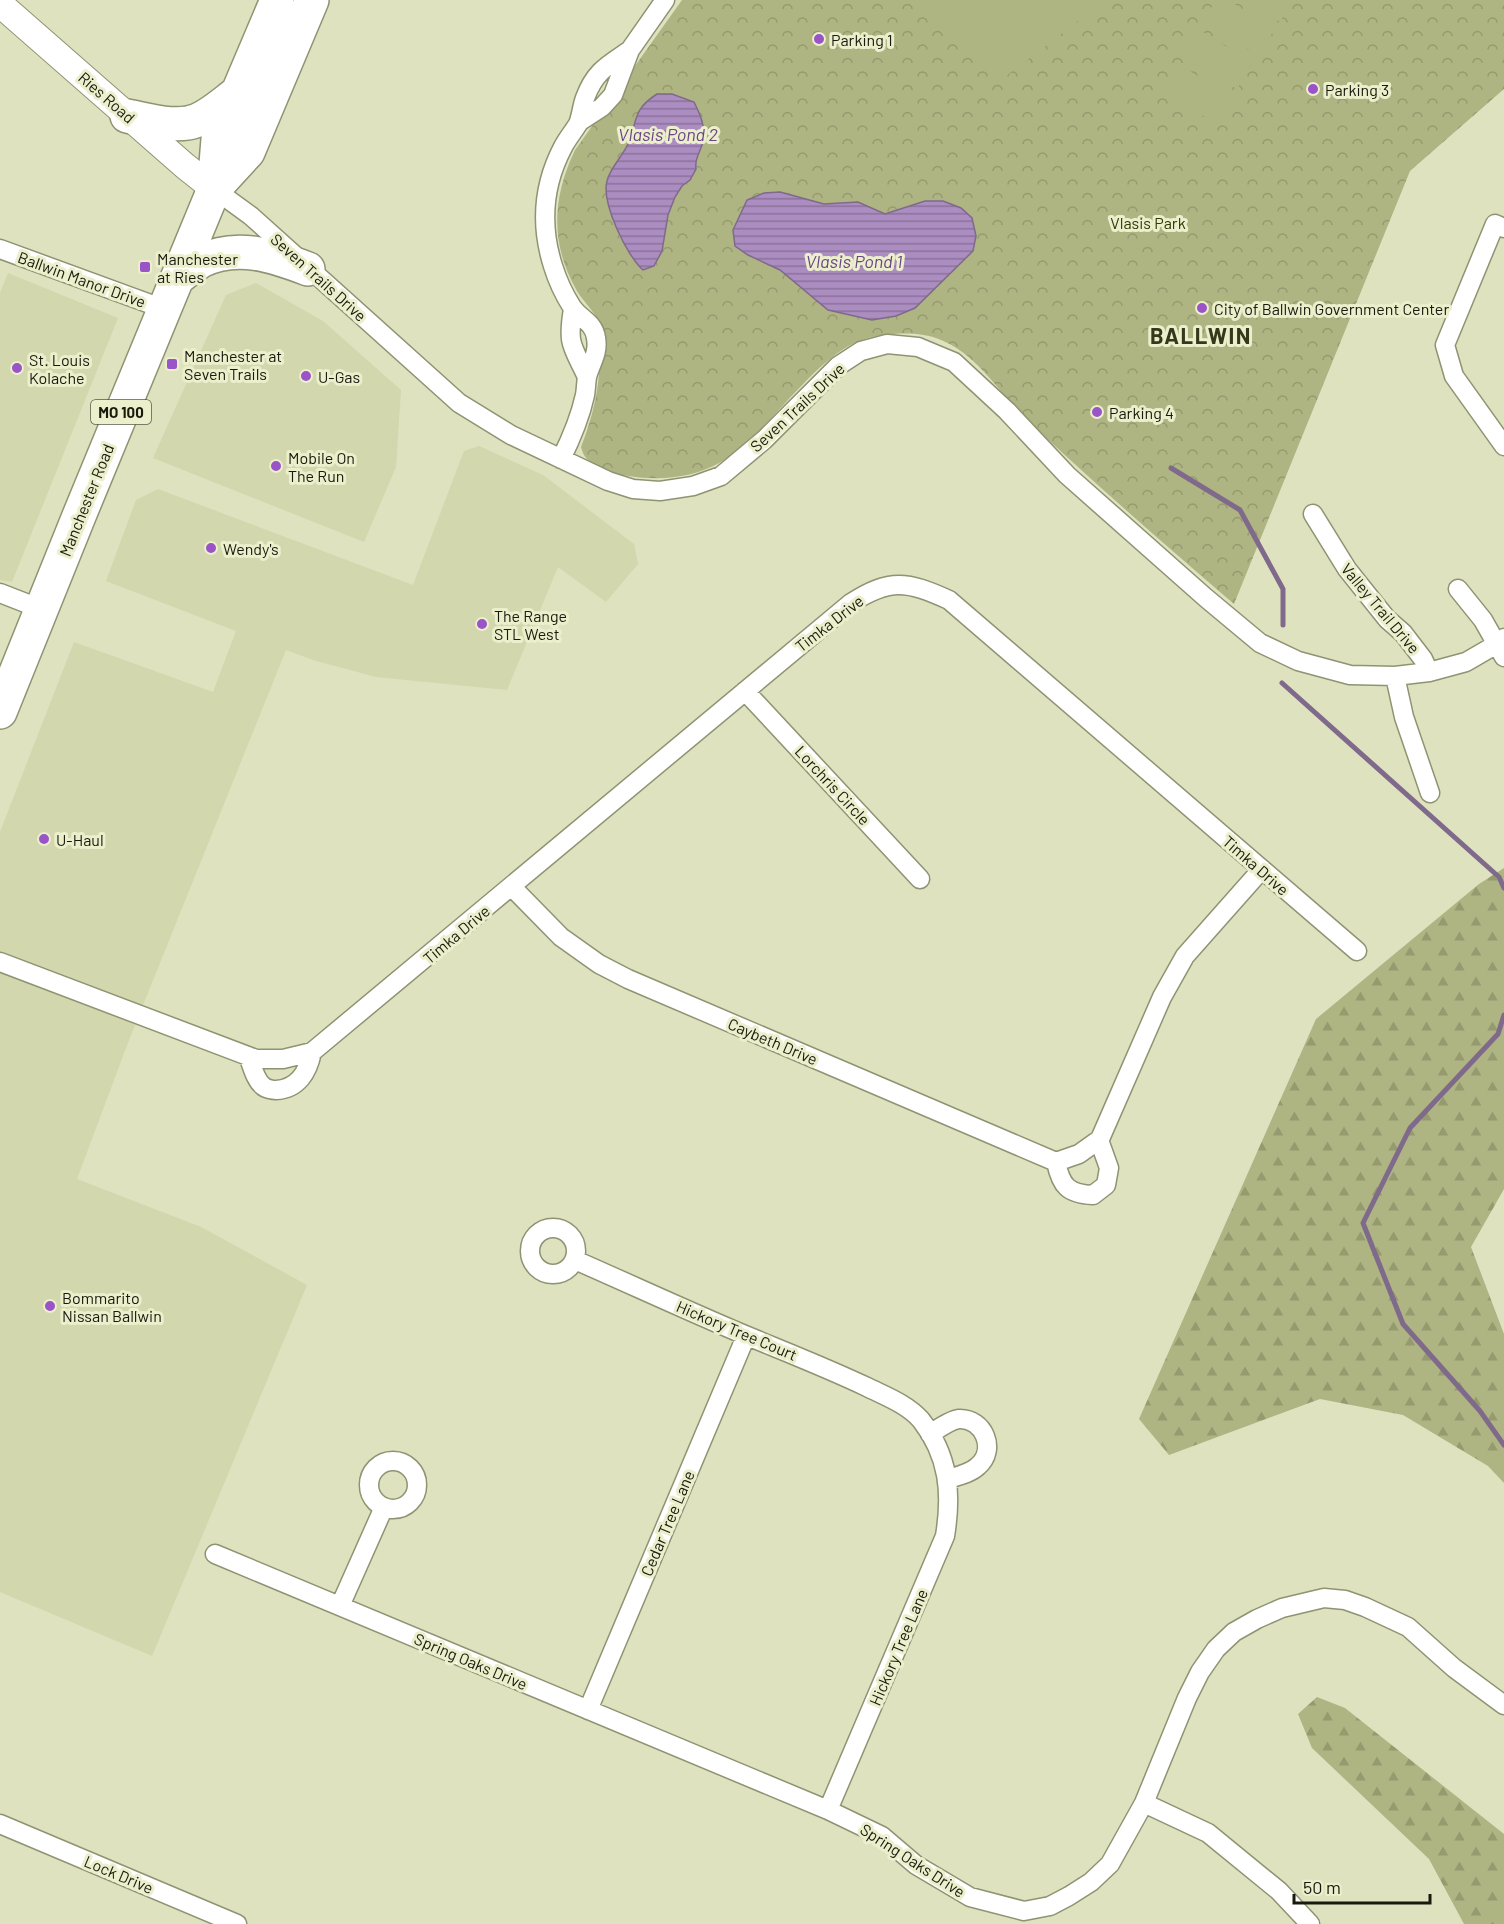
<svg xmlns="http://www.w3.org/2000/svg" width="1504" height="1924" viewBox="0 0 1504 1924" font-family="Barlow,sans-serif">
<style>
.built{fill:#d2d7ad}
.forest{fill:url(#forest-firs)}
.park{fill:url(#park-crowns)}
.pitch{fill:#aeb482}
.water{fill:url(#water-rules);stroke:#7f6a8b;stroke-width:1.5}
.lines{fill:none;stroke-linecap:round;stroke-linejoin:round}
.stream{stroke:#7f6a8b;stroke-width:5}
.street-casing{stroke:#8f9372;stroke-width:21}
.secondary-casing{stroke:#8f9372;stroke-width:28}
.highway-casing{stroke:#8f9372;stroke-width:36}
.street{stroke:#fff;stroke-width:18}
.secondary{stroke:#fff;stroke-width:26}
.highway{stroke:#fff;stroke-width:33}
.poi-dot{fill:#9a54c7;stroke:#ebefcc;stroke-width:2}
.labels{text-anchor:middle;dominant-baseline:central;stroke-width:6;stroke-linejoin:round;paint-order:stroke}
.shield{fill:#ebefcc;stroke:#585a47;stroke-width:1.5}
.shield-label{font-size:15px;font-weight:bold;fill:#191a0e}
.poi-label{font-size:16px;fill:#191a0e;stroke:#ebefcc;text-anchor:start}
.street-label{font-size:16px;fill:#191a0e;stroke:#ebefcc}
.park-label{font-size:16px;fill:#353807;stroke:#ebefcc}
.water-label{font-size:18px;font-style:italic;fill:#6b4486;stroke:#ebefcc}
.district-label{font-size:22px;font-weight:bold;letter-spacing:1.5px;fill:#35381b;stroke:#ebefcc}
</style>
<defs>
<pattern id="forest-firs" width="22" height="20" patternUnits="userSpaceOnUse" patternTransform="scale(1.5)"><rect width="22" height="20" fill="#aeb482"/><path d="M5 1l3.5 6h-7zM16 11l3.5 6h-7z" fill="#959a6f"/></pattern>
<pattern id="park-crowns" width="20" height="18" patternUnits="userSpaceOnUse" patternTransform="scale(1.5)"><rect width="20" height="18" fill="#aeb482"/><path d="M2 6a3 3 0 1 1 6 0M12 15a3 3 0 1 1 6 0" fill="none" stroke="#959a6f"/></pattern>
<pattern id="water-rules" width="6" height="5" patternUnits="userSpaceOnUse" patternTransform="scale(1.5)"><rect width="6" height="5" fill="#ab8dc1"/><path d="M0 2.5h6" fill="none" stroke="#8a729b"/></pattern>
</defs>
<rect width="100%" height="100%" fill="#dee2bf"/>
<path class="built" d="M8,273L118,318L12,582L0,580V293Z
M256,283L323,321L401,390L396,467L364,542L153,458L226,295Z
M479,446L543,475L634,544L638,564L606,602L558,567L507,690L376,677L313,660L286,650L129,1040L77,1179L201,1227L307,1285L152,1656L0,1592V832L74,642L213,692L236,631L106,581L136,500L158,489L413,585L464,451Z"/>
<path class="forest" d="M1504,868V1189L1471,1247L1504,1334V1483L1488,1466L1403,1415L1320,1399L1169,1455L1139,1419L1316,1019L1479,884Z
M1317,1697L1345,1708L1504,1834V1924H1464L1429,1859L1312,1748L1298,1714Z"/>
<path class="park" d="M682,0H1504V89L1410,171L1234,604C1164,544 1094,483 1027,420C999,393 978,355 941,340C922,332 902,333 882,335C850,339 829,358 806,381C783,404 749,446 721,462C693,478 660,481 629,476C616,475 596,468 587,459C584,456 582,451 581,447C595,411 602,378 599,340C599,334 600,326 598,321C595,312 582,300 577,291C550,244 552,198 575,150Z"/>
<path class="pitch" d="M925,0H1105L997,83Z
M1216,0H1228L1275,29L1258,55L1203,21Z
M1245,0H1293L1280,22Z
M1198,29L1253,63L1237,89L1182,55Z
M1177,63L1233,98L1216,124L1161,89Z"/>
<path class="water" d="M657,94H672L694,102C700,114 706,127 703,141C701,152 694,158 696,169L690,180L682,186L675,197L668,215L662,251L654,266L643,270C627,256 601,203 607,181C610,168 622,157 628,144C638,120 632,110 657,94Z
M780,192L824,204L858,202L885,214L925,201H943L961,208L972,218L976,236L973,251L915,308L896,316L872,320L828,310L780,270L748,255L735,246L733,230L747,200L764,193Z"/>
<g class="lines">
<path class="stream" d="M1171,468L1240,510L1283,589V625
M1282,683L1499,877L1504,888
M1504,1015L1498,1034L1410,1128L1363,1223L1403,1324L1480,1411L1504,1445"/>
<g class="street-casing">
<path id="street" d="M579,122L602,107L613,95L630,50L665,0
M214,189L251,216L459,403L511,435L608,481L633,489L660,491L693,486L721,476L764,440L838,366L861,351L887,344L918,347L954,362L1007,411L1067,475L1206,598L1260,643L1298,661L1350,675L1395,676L1429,672L1466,662L1497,644L1504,638
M1504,228L1495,224L1445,345L1454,376L1504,446
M0,249L164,309
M573,309C567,345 572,345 587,377
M561,459C571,439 580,418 585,395C586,390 586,383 587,377C590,364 599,354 596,338C594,322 580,319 572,307C565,296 557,279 553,266C540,225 543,185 563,147C567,139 573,132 578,124C581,117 582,106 585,98C595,71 608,65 630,50
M1313,514L1347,569L1387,619L1403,633L1423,659L1429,672
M1458,589L1483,620L1504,657
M0,593L41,609
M1395,676L1404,717L1430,793
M745,691L920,879
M512,887L561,937L599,964L628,979L1056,1162L1079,1154L1100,1139L1162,997L1185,956L1262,869
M0,962L256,1059H283L312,1052L851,603C890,578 907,581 949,600L1357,951
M248,1056C252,1065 255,1080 263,1086C266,1089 273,1090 276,1090C298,1089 308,1072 312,1052
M1056,1162C1061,1186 1068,1194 1093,1195L1106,1185L1109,1168L1099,1140
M530 1251a23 23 0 1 1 46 0a23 23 0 1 1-46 0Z
M575,1260C632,1285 688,1311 745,1335C786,1352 827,1368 867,1387C885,1396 907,1404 921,1420C949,1456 952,1493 945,1536L828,1810
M930,1434C938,1429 950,1420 959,1419C984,1418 997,1450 978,1466C971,1473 958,1476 948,1479
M369 1485a24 24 0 1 1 48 0a24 24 0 1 1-48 0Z
M215,1554L828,1810L882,1836L916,1865L970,1897L1024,1911L1050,1906L1069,1896L1091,1882L1110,1864L1144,1803L1187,1698L1200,1672L1216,1649L1234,1632L1257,1619L1282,1608L1324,1598L1345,1600L1365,1607L1408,1627L1454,1668L1504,1705
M340,1606L384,1507
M588,1710L746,1336
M1144,1803L1208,1833L1279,1891L1310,1924
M0,1824L237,1924"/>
</g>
<g class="secondary-casing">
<path id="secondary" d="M0,4L185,166L214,189"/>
</g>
<g class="highway-casing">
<path id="highway" d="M127,116C149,120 177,129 198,120C212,114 225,102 237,93
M214,189L248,152L312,0
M178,278C185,272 193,266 201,261C237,243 274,256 308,269
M0,712L79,516L214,189L218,139L277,0"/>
</g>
<use href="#street" class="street"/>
<use href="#secondary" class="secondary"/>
<use href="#highway" class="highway"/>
</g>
<g class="poi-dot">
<circle cx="819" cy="39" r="6"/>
<circle cx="1313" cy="89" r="6"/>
<rect x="139" y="261" width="12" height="12" rx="3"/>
<circle cx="1202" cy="308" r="6"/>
<rect x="166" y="358" width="12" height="12" rx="3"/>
<circle cx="17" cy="368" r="6"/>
<circle cx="306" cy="376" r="6"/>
<circle cx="1097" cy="412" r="6"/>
<circle cx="276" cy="466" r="6"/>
<circle cx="211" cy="548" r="6"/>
<circle cx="482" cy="624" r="6"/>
<circle cx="44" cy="839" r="6"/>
<circle cx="50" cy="1306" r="6"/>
</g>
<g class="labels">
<rect class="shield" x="91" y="400" width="60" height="24" rx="4.5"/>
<g class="shield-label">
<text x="121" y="412">MO 100</text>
</g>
<g class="poi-label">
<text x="831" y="39">Parking 1</text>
<text x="1325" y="89">Parking 3</text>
<text x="157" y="258">Manchester<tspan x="157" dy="18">at Ries</tspan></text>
<text x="1214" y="308">City of Ballwin Government Center</text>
<text x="184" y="355">Manchester at<tspan x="184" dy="18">Seven Trails</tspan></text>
<text x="29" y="359">St. Louis<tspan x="29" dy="18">Kolache</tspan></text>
<text x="318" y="376">U-Gas</text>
<text x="1109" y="412">Parking 4</text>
<text x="288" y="457">Mobile On<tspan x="288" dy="18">The Run</tspan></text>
<text x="223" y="548">Wendy's</text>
<text x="494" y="615">The Range<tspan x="494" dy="18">STL West</tspan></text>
<text x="56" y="839">U-Haul</text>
<text x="62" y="1297">Bommarito<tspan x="62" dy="18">Nissan Ballwin</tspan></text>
</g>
<g class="street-label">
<text transform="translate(107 97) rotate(41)">Ries Road</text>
<text transform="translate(319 277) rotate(42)">Seven Trails Drive</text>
<text transform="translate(82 279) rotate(20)">Ballwin Manor Drive</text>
<text transform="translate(797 407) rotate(-43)">Seven Trails Drive</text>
<text transform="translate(86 500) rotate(-68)">Manchester Road</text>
<text transform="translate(1381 608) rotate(50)">Valley Trail Drive</text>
<text transform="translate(829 623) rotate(-38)">Timka Drive</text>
<text transform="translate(833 785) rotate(47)">Lorchris Circle</text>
<text transform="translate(1256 865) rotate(41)">Timka Drive</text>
<text transform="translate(456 934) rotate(-40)">Timka Drive</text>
<text transform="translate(773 1041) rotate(23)">Caybeth Drive</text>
<text transform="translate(737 1330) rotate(23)">Hickory Tree Court</text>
<text transform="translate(667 1523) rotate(-67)">Cedar Tree Lane</text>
<text transform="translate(898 1647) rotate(-67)">Hickory Tree Lane</text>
<text transform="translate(471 1661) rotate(23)">Spring Oaks Drive</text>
<text transform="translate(913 1860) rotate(33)">Spring Oaks Drive</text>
<text transform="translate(119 1874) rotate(23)">Lock Drive</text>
</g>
<g class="park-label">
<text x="1148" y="222">Vlasis Park</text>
</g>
<g class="water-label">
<text x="668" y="134">Vlasis Pond 2</text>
<text x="854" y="261">Vlasis Pond 1</text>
</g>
<g class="district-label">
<text x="1201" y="335">BALLWIN</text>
</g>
</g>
<path d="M1294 1894v9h136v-9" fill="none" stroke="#191a0e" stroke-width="3"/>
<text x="1303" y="1894" font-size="18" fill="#191a0e" stroke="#ebefcc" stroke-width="4.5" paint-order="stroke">50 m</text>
</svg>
